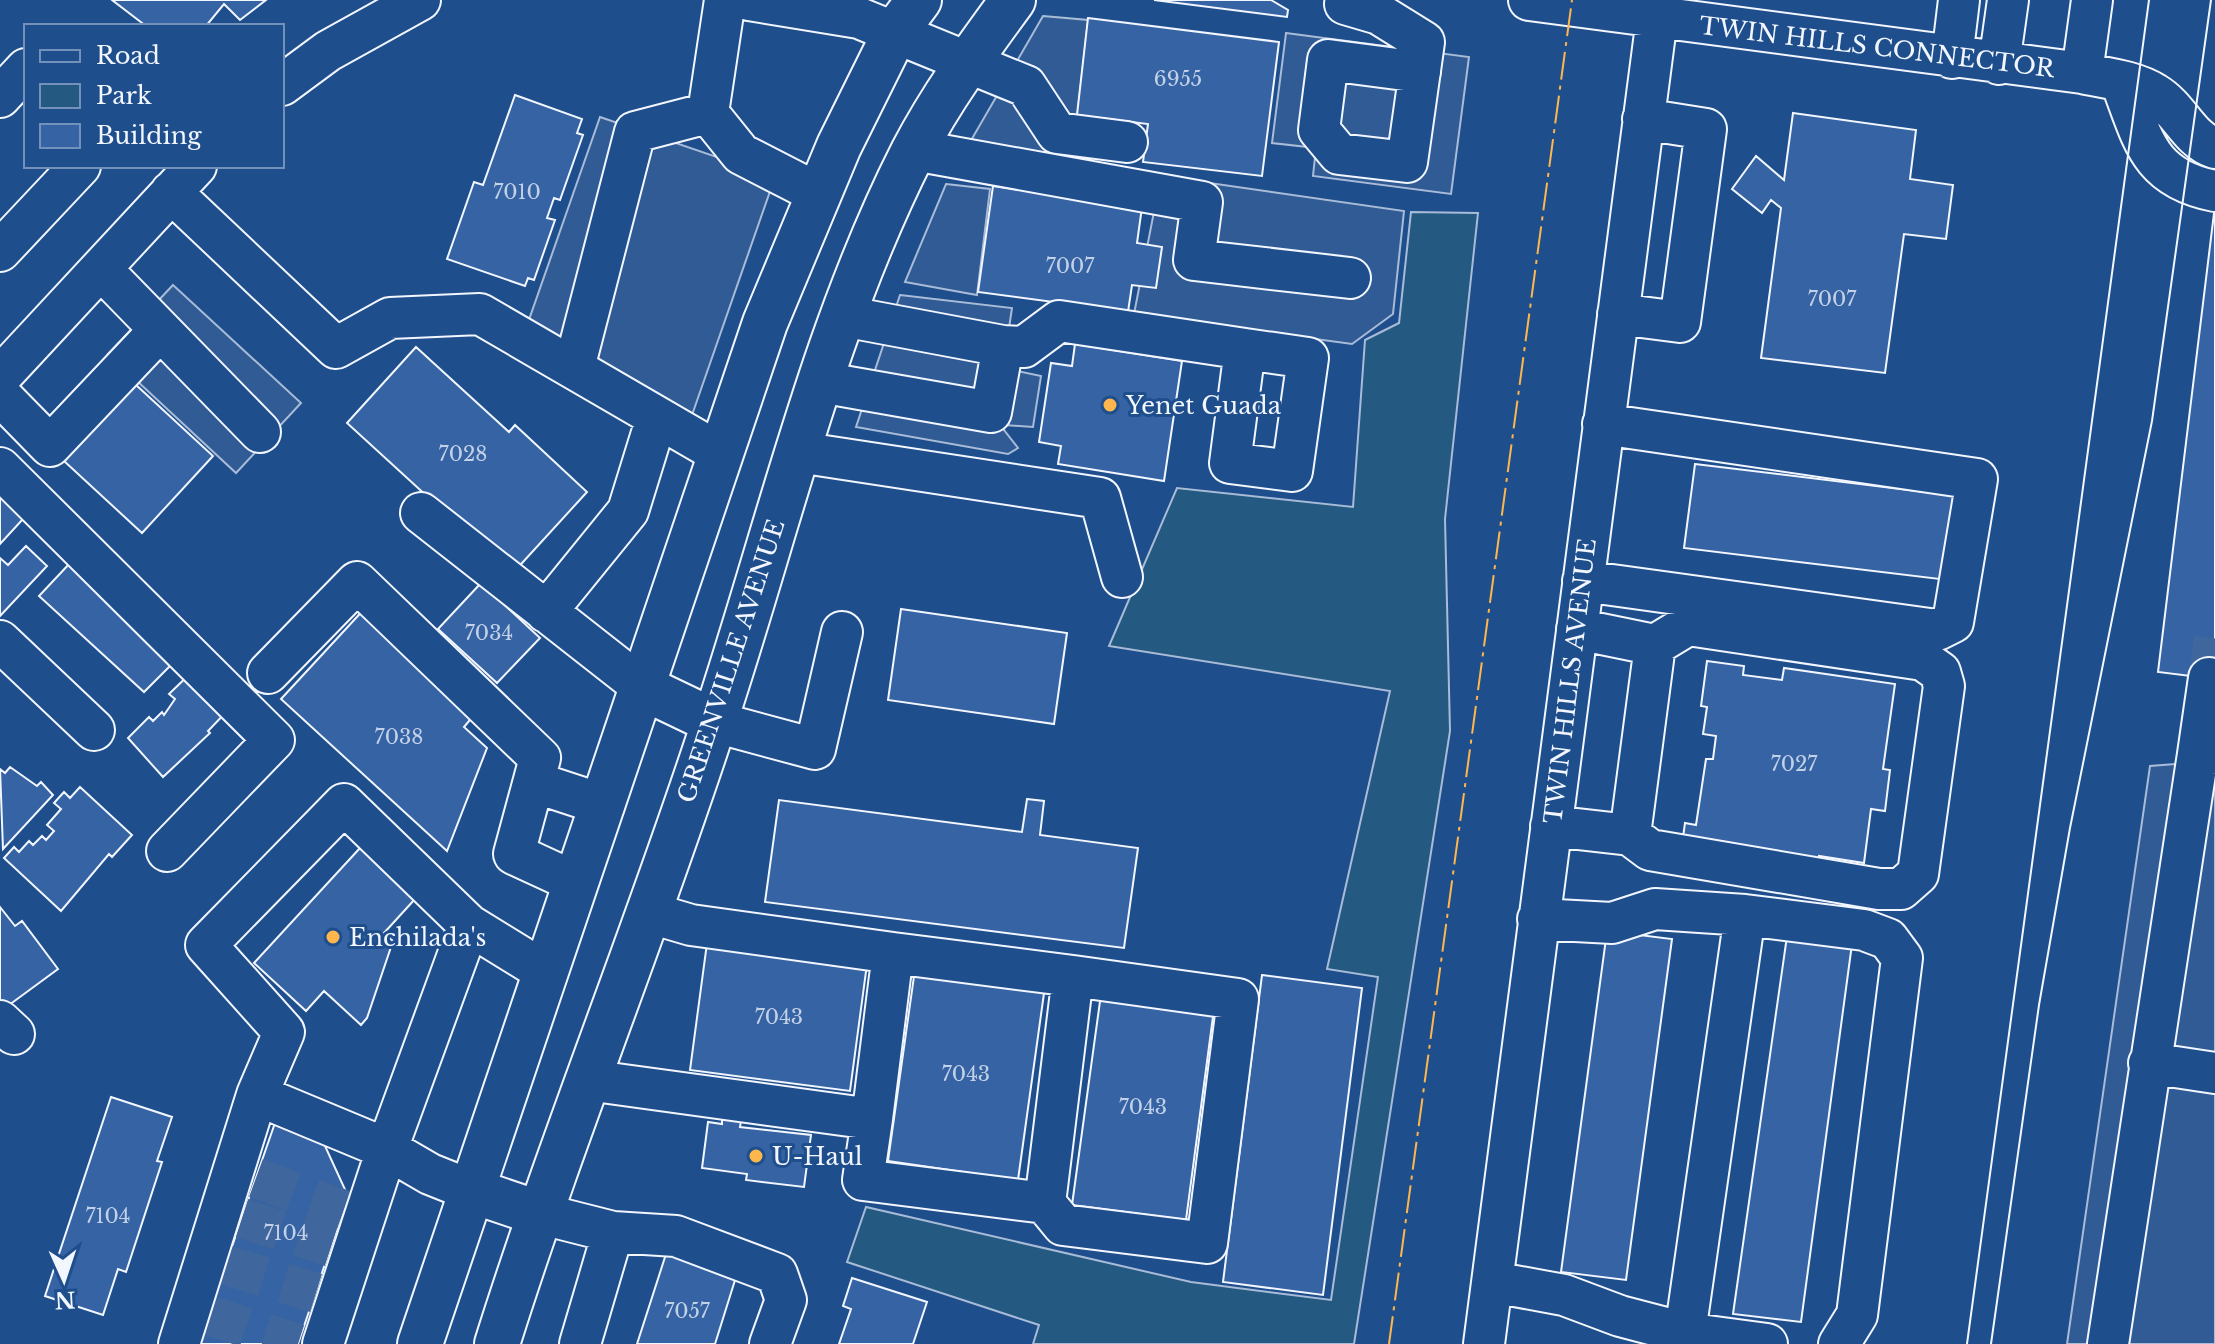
<svg xmlns="http://www.w3.org/2000/svg" width="2215" height="1344" viewBox="0 0 2215 1344" font-family="'Libre Baskerville',serif">
<style>
.green{fill:#245a82;stroke:#a8bbd7;stroke-width:2}
.parking{fill:#305b95;stroke:#a8bbd7;stroke-width:2}
.building{fill:#3563a3;stroke:#f2f6ff;stroke-width:2}
.lines{fill:none;stroke-linecap:round;stroke-linejoin:round}
.minor-tunnel{stroke:#3f679d;stroke-width:40;stroke-dasharray:40 20;stroke-linecap:butt}
.minor-casing{stroke:#f2f6ff;stroke-width:44}
.major-casing{stroke:#f2f6ff;stroke-width:48}
.minor{stroke:#1f4e8c;stroke-width:40}
.major{stroke:#1f4e8c;stroke-width:44}
.tram{stroke:#f2f6ff;stroke-width:2}
.power{stroke:#ffb74d;stroke-width:2;stroke-dasharray:28 6 4 6;stroke-linecap:butt}
.poi-dot{fill:#ffb74d;stroke:#1f4e8c;stroke-width:3}
.labels{text-anchor:middle;dominant-baseline:central;stroke-width:6;stroke-linejoin:round;paint-order:stroke}
.number-label{font-size:20px;fill:#c3d1e8}
.street-label{font-size:24px;fill:#f2f6ff;stroke:#1f4e8c}
.poi-label{font-size:24px;fill:#f2f6ff;stroke:#1f4e8c;text-anchor:start}
</style>
<rect width="100%" height="100%" fill="#1f4e8c"/>
<path class="green" d="M1411,212L1478,213L1445,519L1450,731L1354,1344H1033L1039,1325L847,1262L866,1207L1191,1282L1331,1300L1378,977L1327,969L1390,691L1109,646L1177,488L1353,507L1365,340L1399,323Z"/>
<path class="parking" d="M1043,16L1088,20L1073,154L966,149Z
M1286,33L1469,57L1451,194L1313,176L1316,148L1272,143Z
M600,117L775,177L692,415L517,354Z
M1161,176L1404,211L1393,314L1352,344L1134,314Z
M946,184L990,189L977,295L905,282Z
M173,285L301,403L236,473L108,354Z
M900,295L1012,308L1003,368L1041,376L1033,427L1005,425L1004,430L1018,448L1008,454L856,427Z
M2215,761V1344H2067L2150,766Z"/>
<path class="building" d="M112,0H266L240,20L224,4L206,26H146Z
M1154,0H1271L1288,10L1287,17Z
M1088,18L1279,42L1262,176L1143,162L1148,124L1077,115Z
M515,95L582,119L577,133L583,135L560,200L554,198L547,218L555,220L534,280L528,278L525,286L447,259L474,182L483,185Z
M1793,113L1916,130L1910,179L1953,185L1946,239L1904,234L1885,373L1761,358L1781,208L1771,200L1762,213L1732,189L1756,156L1784,180Z
M993,186L1142,207L1137,243L1162,247L1156,288L1132,285L1128,312L978,292Z
M2215,205V679L2158,672Z
M1075,344L1182,361L1164,481L1058,464L1061,446L1039,442L1051,363L1072,366Z
M416,347L509,432L515,425L587,492L512,574L347,423Z
M135,384L213,456L142,533L64,461Z
M1695,464L1966,497L1956,581L1684,548Z
M0,494L23,519L0,544Z
M26,546L47,566L0,616V558L8,565Z
M71,562L176,660L144,692L39,596Z
M481,583L540,638L497,683L438,629Z
M368,605L480,708L464,727L487,748L447,851L281,699Z
M901,609L1067,633L1054,724L888,700Z
M1707,661L1744,666L1743,675L1782,680L1784,668L1895,684L1883,769L1890,770L1885,811L1871,809L1864,863L1819,856L1818,864L1681,851L1685,823L1696,825L1706,759H1713L1716,736L1703,734L1707,707L1701,706Z
M195,669L231,707L208,731L210,733L163,777L128,738L149,717L153,721L162,712L164,715L175,699L169,694Z
M10,767L37,786L41,782L53,795L3,849L0,769L5,773Z
M80,787L132,835L112,857L109,854L61,911L4,858L14,847L19,852L29,841L33,845L42,836L46,840L54,831L47,825L61,809L54,803L64,792L70,798Z
M1027,799L1044,801L1040,835L1138,848L1124,948L765,902L779,800L1022,832Z
M360,848L415,899L384,933L393,941L367,1018L361,1025L324,991L306,1011L254,963Z
M0,907L15,926L22,921L58,969L5,1008L0,1002Z
M1607,931L1672,939L1626,1280L1561,1272Z
M1787,936L1852,944L1801,1322L1733,1314Z
M707,943L867,964L850,1091L690,1070Z
M915,969L1045,986L1018,1180L888,1161Z
M1262,975L1362,988L1323,1295L1223,1282Z
M1101,994L1214,1009L1186,1220L1072,1205Z
M111,1097L172,1117L157,1161L162,1162L126,1272L118,1269L103,1315L45,1296Z
M722,1119L741,1121L740,1127L811,1135L804,1187L746,1180L747,1174L702,1168L708,1122L722,1124Z
M276,1120L320,1135L348,1196L298,1344H198Z
M666,1254L736,1277L715,1344H637Z
M852,1278L927,1302L913,1344H839L851,1309L843,1306Z"/>
<g class="lines">
<path class="minor-tunnel" d="M2209,678L2215,630
M256,1178L344,1210
M242,1218L331,1247
M226,1265L316,1293
M208,1315L298,1344"/>
<g class="minor-casing">
<path id="minor" d="M725,0L708,113L741,154L819,194
M749,0L859,18L1026,86L1057,133L1127,142
M1529,0L2082,73C2105,78 2135,81 2155,94C2180,109 2188,139 2215,148
M1345,4L1379,14L1424,42L1407,162L1339,154L1319,130L1328,60L1420,72
M1952,58L1959,0
M1999,64L2008,0
M2082,73L2092,0
M2121,82C2143,139 2148,178 2215,191
M282,85L328,51L420,0
M0,97L26,69
M914,150L1202,202L1194,260L1350,278
M171,192L336,348L390,318L480,314L721,454
M0,251L80,166
M101,269L260,432
M1618,314L1680,322L1706,129L1643,119
M1003,346L1024,347L1059,321L1245,349L1230,463L1292,471L1308,358L1245,349
M574,368L635,132L708,113
M0,377L196,166
M820,382L991,412L1003,346L843,316
M0,395L50,446L159,331
M798,452L1100,498L1122,577
M0,468L274,740L167,851
M421,513L644,688
M1583,581L1937,630L1953,622L1977,479L1603,424
M546,612L628,511L657,417
M0,641L94,730
M268,673L357,582L540,758L514,854L577,883
M715,722L815,749L842,632
M2198,754L2209,678
M534,782L604,805
M1551,826L1630,835L1655,645L1577,629
M1630,835L1650,850L1879,889H1901L1918,874L1944,686L1940,672L1923,660L1688,625L1655,645
M1538,919L1612,923L1655,909L1745,915L1864,930L1888,939L1902,958L1857,1315L1839,1344
M0,1021L14,1034
M2149,1063L2215,1073
M587,1080L872,1119L893,953L691,925L647,912
M257,1095L284,1032L206,945L344,804L469,925
M872,1119L863,1180L1045,1203L1073,976L893,953
M1045,1203L1063,1225L1207,1243L1238,999L1073,976
M538,1213L613,1232L676,1236L777,1274L786,1300L770,1344
M1493,1282L1564,1295L1620,1316L1685,1333L1767,1344
M1685,1333L1745,915
M179,1344L257,1095L387,1149L469,925L547,973
M323,1344L387,1149L430,1174L470,1190
M580,1344L613,1232
M1484,1344L1657,18
M2108,1344L2198,754L2215,753"/>
</g>
<g class="major-casing">
<path id="major" d="M644,688L715,722
M470,1190L538,1213
M420,1344L765,323L839,146L896,31L919,0
M497,1344C563,1134 647,930 715,720C778,530 822,331 913,152C941,98 977,49 1013,0"/>
</g>
<use href="#minor" class="minor"/>
<use href="#major" class="major"/>
<path class="tram" d="M1967,1344L2149,0
M1991,1344L2039,1005L2070,828L2152,421L2211,0"/>
<path class="power" d="M1389,1344L1572,0"/>
</g>
<g class="poi-dot">
<circle cx="1110" cy="405" r="8"/>
<circle cx="333" cy="937" r="8"/>
<circle cx="756" cy="1156" r="8"/>
</g>
<g class="labels">
<g class="number-label">
<text x="1178" y="79">6955</text>
<text x="517" y="192">7010</text>
<text x="1070" y="266">7007</text>
<text x="1832" y="299">7007</text>
<text x="463" y="454">7028</text>
<text x="489" y="633">7034</text>
<text x="399" y="737">7038</text>
<text x="1794" y="764">7027</text>
<text x="779" y="1017">7043</text>
<text x="966" y="1074">7043</text>
<text x="1143" y="1107">7043</text>
<text x="108" y="1216">7104</text>
<text x="286" y="1233">7104</text>
<text x="687" y="1311">7057</text>
</g>
<g class="street-label">
<text transform="translate(1877 47) rotate(7)">TWIN HILLS CONNECTOR</text>
<text transform="translate(731 661) rotate(-72)">GREENVILLE AVENUE</text>
<text transform="translate(1570 681) rotate(-83)">TWIN HILLS AVENUE</text>
</g>
<g class="poi-label">
<text x="1126" y="405">Yenet Guada</text>
<text x="349" y="937">Enchilada's</text>
<text x="772" y="1156">U-Haul</text>
</g>
</g>
<rect x="24" y="24" width="260" height="144" fill="#1f4e8c" stroke="#7391ba" stroke-width="2"/>
<rect x="40" y="50" width="40" height="12" fill="#1f4e8c" stroke="#7391ba" stroke-width="2"/>
<text x="96" y="64" font-size="24" fill="#f2f6ff">Road</text>
<rect x="40" y="84" width="40" height="24" fill="#245a82" stroke="#7391ba" stroke-width="2"/>
<text x="96" y="104" font-size="24" fill="#f2f6ff">Park</text>
<rect x="40" y="124" width="40" height="24" fill="#3563a3" stroke="#7391ba" stroke-width="2"/>
<text x="96" y="144" font-size="24" fill="#f2f6ff">Building</text>
<g transform="translate(64 1280) rotate(177)" stroke="#1f4e8c" stroke-width="6" paint-order="stroke">
<path d="M0-6L14 30L0 20L-14 30Z" fill="#f2f6ff"/>
<text y="-12" font-size="22" font-weight="bold" text-anchor="middle" fill="#f2f6ff">N</text>
</g>
</svg>
